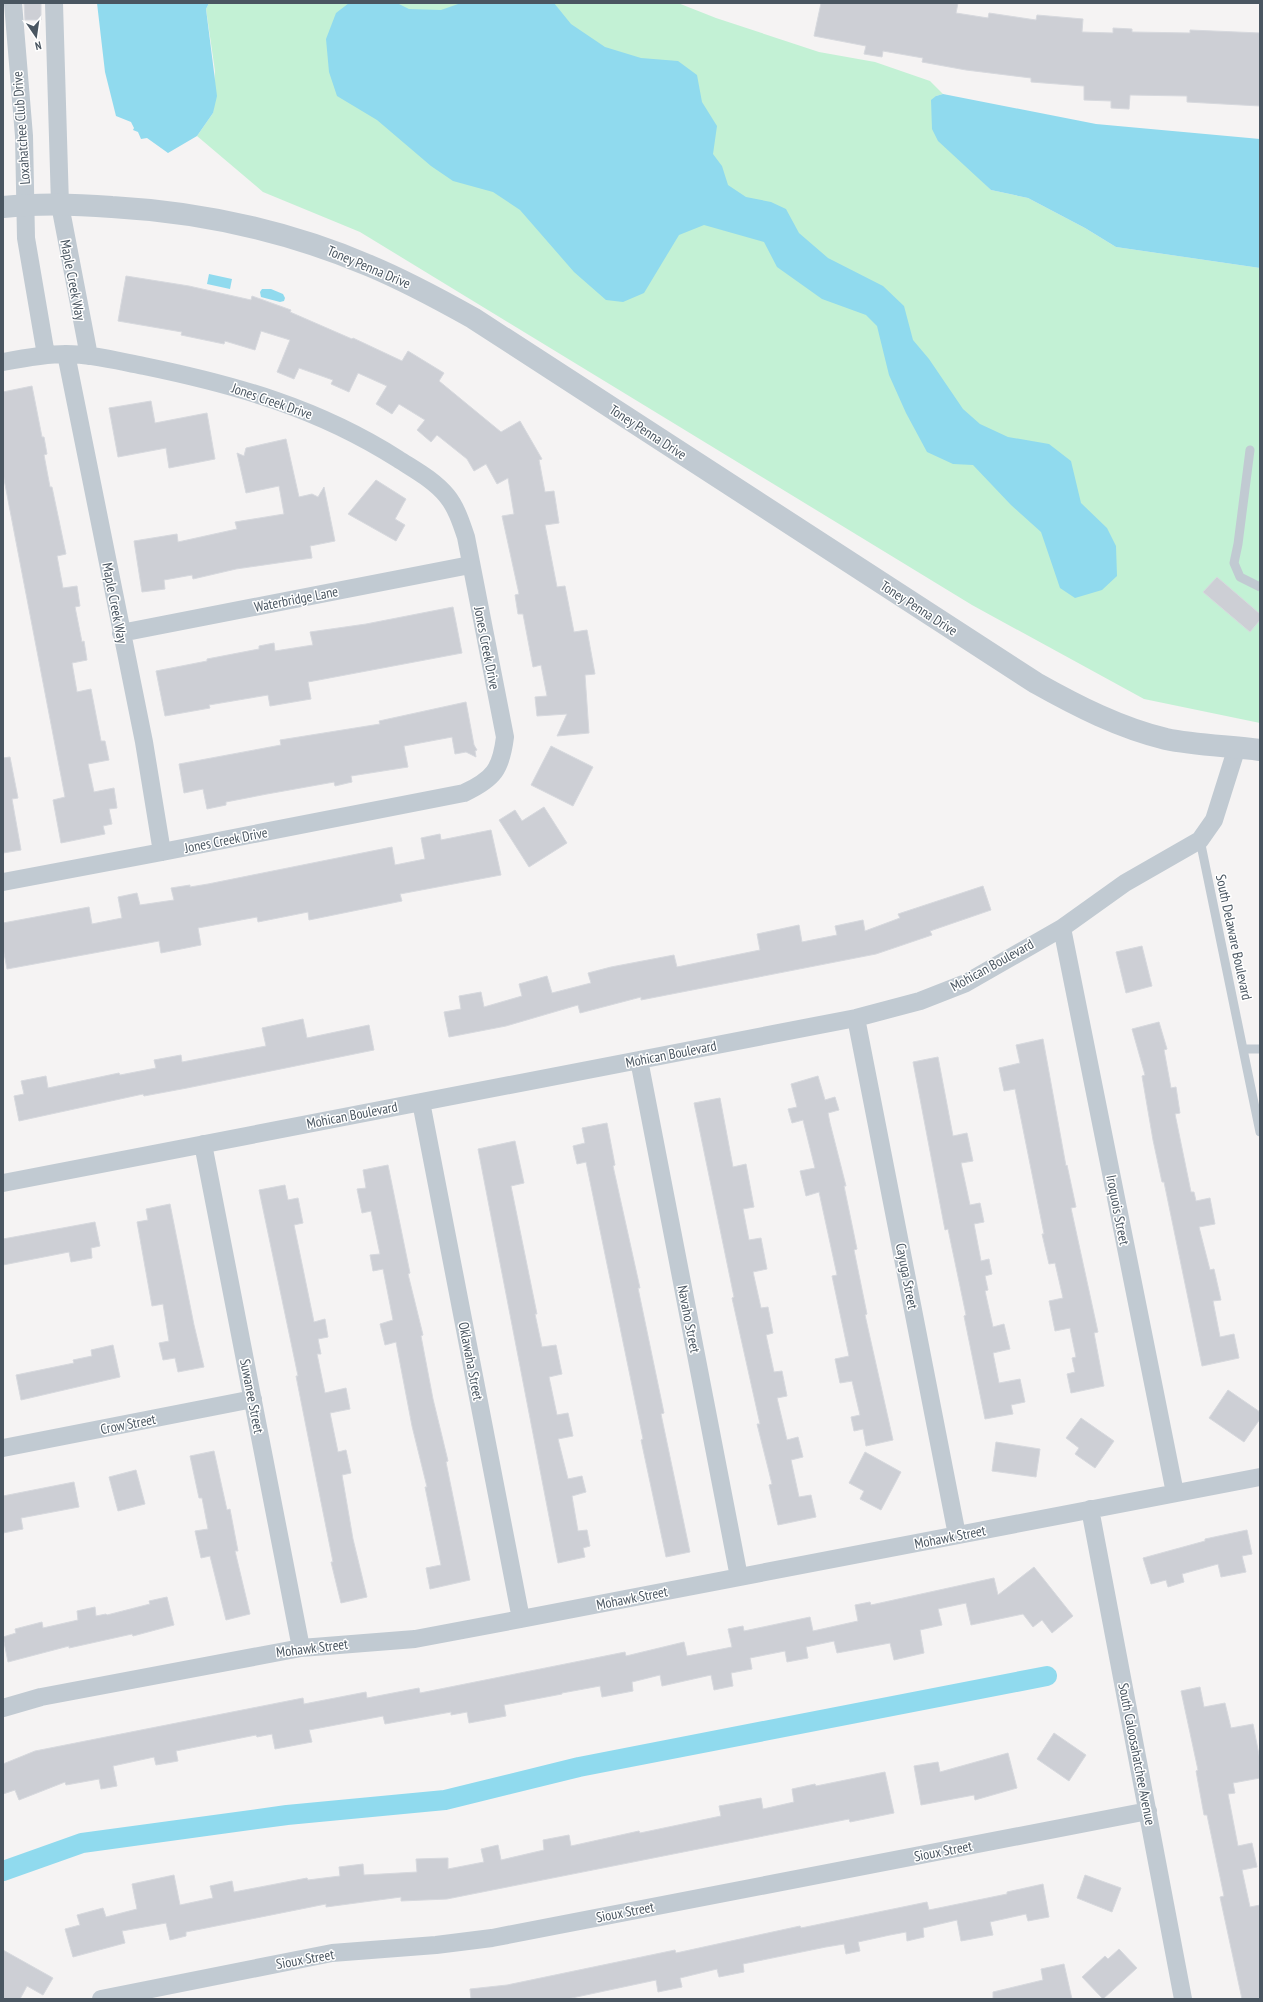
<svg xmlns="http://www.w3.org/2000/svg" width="1263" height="2002" viewBox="0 0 1263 2002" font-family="'PT Sans Narrow',sans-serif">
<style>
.green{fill:#c3f1d5}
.water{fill:#90daee}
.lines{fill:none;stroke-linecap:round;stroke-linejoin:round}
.canal{stroke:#90daee;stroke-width:20}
.building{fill:#cdcfd5;stroke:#d7d9de}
.service{stroke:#c1cad2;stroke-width:9}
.minor{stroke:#c1cad2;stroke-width:18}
.tertiary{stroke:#c1cad2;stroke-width:22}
.labels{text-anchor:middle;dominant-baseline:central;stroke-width:3;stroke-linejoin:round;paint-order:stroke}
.street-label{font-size:14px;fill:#4a5661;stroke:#fff}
</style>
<rect width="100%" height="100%" fill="#f5f3f3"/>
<path class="green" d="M209,3H678L716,18L819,52L875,62L930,81L943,94L936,96L967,166L991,190L1028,198L1085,228L1116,247L1260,268V723L1144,699L972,605L360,232L263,192L197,136L213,113L215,71L206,9Z"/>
<path class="water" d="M97,3H209L206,9L217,96L213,113L197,136L168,153L147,138L141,139L138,132L133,130L134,128L131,122L116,116L105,72Z
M349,3H397L409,9L441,10L461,3H554L571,24L605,47L641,58L678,61L697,75L702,102L717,126L713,154L722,166L728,185L746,197L771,202L786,209L799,233L828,258L883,286L904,306L913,340L929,359L963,409L980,424L1008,437L1049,444L1071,461L1081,503L1107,528L1116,546L1117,576L1102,590L1075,598L1060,588L1041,532L1011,505L973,465L953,464L927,452L906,413L889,375L877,326L866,315L822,299L777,267L764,242L704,225L679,235L644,293L623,302L606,300L574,272L520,210L493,192L453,181L431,166L377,120L337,96L329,72L326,39L336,13Z
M943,94L1096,124L1260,139V268L1116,247L1085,228L1028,198L991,190L938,141L932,129L931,100L936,96Z
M209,274L232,279L230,289L207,284Z
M262,289H271L283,294L285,298L284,301L280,302L261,297L260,292Z"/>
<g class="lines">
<path class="canal" d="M3,1871L82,1843L287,1815L445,1800L579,1767L1047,1676"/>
</g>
<path class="building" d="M24,3H41V20H25Z
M821,3H958L956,13L988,18L989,13L1036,20L1037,15L1083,19L1082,32L1113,33V28L1132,29V32L1190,33V30L1260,33V106L1187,102V96L1130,95L1129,109L1111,108V101L1084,100V86L1031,82V78L966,70L922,62L923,58L883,51L882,57L864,54L866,46L814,36Z
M126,276L189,286L251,300L252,296L291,310L290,312L352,339L353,338L402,361L408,351L444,373L439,381L501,432L520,421L542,459L539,460L545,492L554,491L559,523L545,525L557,587L565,586L574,632L587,630L595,674L585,675L589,733L557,736L567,714L537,716L535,697L547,696L541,665L533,667L523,614H518L515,595L519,594L502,516L514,514L508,478L497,484L486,464L474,471L467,459L437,435L431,442L417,430L425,420L399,404L392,414L376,404L387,386L358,373L349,392L331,384L333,380L299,368L294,379L277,372L290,340L261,331L255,350L225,341L224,344L181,335L182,332L118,321Z
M32,386L42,437H44L47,454L44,455L50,487H52L66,554L57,556L63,588L77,586L80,606L75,607L82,642L84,641L87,660L72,663L77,692L91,689L101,741H105L109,760L88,764L94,792L114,788L117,808L109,809L112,824L103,826L105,834L61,843L53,800L65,797L3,474V392Z
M151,401L155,423L207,413L215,459L169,468L166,448L118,457L109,408Z
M286,439L299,497L312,494L318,497L324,487L335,541L310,546L312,558L236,569L193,579L192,575L164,580L165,589L142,592L134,541L177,534L178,542L237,529L235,522L284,514L279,486L246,493L237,453L244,456L246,448Z
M376,480L406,499L395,519L405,525L396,541L348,514Z
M1217,577L1260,614V620L1250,632L1203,592Z
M453,607L462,653L308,682L311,699L270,706L268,695L209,705L210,708L165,716L156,671L207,661V659L259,649V646L274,643L275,651L313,645L310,632L366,624Z
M466,702L474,745L477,750L475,751L476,757L466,752L455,754L452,737L404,746L408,767L351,776L352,782L335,786L334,782L267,794L226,802V805L207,809L203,789L184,793L179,764L281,745L280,740L380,724L379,721Z
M551,746L593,767L573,806L531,785Z
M10,757L18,798L12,799L21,850L3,853V758Z
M544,807L567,843L529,867L499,820L515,810L522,821Z
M491,830L501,875L400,894L402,901L309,920L308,912L258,922L257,917L198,928L201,945L161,953L159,941L7,969L3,948V923L89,907L92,924L122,918L118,897L137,893L140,905L174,900L171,888L190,885V887L208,884L392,847L395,865L425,859L421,838L440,834L441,840Z
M983,886L991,910L930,931L932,935L876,954L641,1000V997L580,1013L578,1005L506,1026L449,1037L444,1012L461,1009L459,996L481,992L484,1007L522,996L519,984L547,976L552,993L591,983L588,973L611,967L674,955L677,967L760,950L757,934L799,925L802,942L837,935L835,926L863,920L865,931L900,918L898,914Z
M1142,946L1152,986L1126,993L1116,952Z
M303,1019L307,1038L369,1025L374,1050L187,1088L144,1096L143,1094L19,1121L14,1096L24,1094L21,1081L46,1076L48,1088L119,1073L120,1075L156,1068L154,1060L181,1055L182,1062L266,1046L262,1028Z
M1159,1022L1167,1049L1164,1050L1171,1088L1176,1087L1180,1113L1175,1114L1191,1192H1194L1196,1201L1210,1198L1215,1224L1199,1227L1210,1270L1214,1269L1221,1300L1213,1301L1220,1337L1234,1334L1239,1358L1202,1366L1164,1182H1162L1153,1140L1142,1076L1145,1075L1132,1029Z
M1043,1039L1066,1166L1067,1165L1076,1207L1071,1208L1098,1332L1094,1333L1104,1386L1071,1393L1067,1374L1075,1372L1072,1358L1076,1357L1070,1328L1055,1331L1049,1301L1063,1298L1055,1263L1049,1264L1042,1234H1044L1015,1089L1004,1091L999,1068L1020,1063L1016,1045Z
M938,1057L953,1136L967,1133L973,1161L961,1163L970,1205L980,1203L984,1222L974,1224L981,1261L989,1259L992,1274L985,1276L988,1290L985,1291L993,1327L1004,1324L1010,1349L993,1353L999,1383L1020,1379L1025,1402L1011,1405L1013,1414L985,1419L964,1316L966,1315L948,1229L945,1230L913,1062Z
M818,1076L825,1100L835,1097L839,1110L828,1113L830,1123L846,1186H844L857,1249L854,1250L867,1314L865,1315L893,1440L866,1446L863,1429L854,1431L851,1417L860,1415L852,1381L840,1383L835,1359L849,1356L832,1276L837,1275L819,1192L806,1196L800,1171L815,1168L803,1120L792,1123L788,1109L797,1107L791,1084Z
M720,1098L733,1167L746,1164L754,1207L743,1209L749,1240L761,1238L767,1269L753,1272L761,1308L768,1307L773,1333L766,1335L774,1372L782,1371L787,1396L777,1398L787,1440L798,1437L803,1457L791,1460L799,1497L811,1495L816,1517L778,1525L769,1485L772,1484L757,1424H760L732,1298L734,1297L694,1103Z
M607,1123L615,1165L613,1166L640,1288H638L664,1413L661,1414L690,1552L666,1557L641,1440L643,1439L586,1162L577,1164L573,1146L585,1143L582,1128Z
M515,1141L524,1183L511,1186L537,1314H535L542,1347L556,1345L562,1374L549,1377L557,1415L568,1413L573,1436L558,1439L568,1479L582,1476L586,1492L572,1496L578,1531L587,1530L590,1546L583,1548L585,1557L558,1563L478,1149Z
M388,1165L410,1273L408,1274L423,1335L421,1336L433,1399L448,1461L446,1462L470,1580L430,1589L426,1568L441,1565L425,1487H427L412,1426L396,1342L385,1345L380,1324L393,1320L383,1269L373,1271L370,1255L380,1254L371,1211L362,1213L357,1189L366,1188L363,1170Z
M285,1185L288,1200L298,1198L303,1223L294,1225L314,1322L325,1319L328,1337L318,1339L321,1354H317L325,1393L346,1388L350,1409L330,1413L338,1452L346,1450L351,1473L342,1475L353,1539L367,1597L341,1603L331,1562H333L321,1502L296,1376H298L259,1190Z
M170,1204L194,1325L204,1367L178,1372L175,1358L163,1360L159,1343L169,1341L163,1304L152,1306L137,1222L148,1220L146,1209Z
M95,1222L100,1246L91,1248L92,1258L71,1262L69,1252L3,1265V1239Z
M113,1345L120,1377L21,1400L16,1375L74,1363L73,1360L92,1356L91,1350Z
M1228,1390L1260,1412V1419L1244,1442L1209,1418Z
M1081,1418L1114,1441L1095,1468L1075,1454L1079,1448L1066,1438Z
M996,1442L1040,1449L1036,1477L992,1471Z
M214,1451L227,1510L230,1509L238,1551H235L250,1614L226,1620L210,1556L201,1558L195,1531L208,1529L202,1498H199L190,1456Z
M865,1452L901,1472L881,1510L860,1499L864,1491L849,1483Z
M136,1470L145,1504L118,1511L109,1477Z
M74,1482L79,1507L21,1518L23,1529L3,1533V1496Z
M1247,1530L1252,1554L1242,1556L1246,1572L1221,1577L1218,1564L1182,1574L1184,1582L1168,1587L1166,1580L1151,1584L1143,1558L1205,1541V1539Z
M1034,1567L1073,1616L1052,1633L1042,1620L1033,1627L1023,1614L971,1625L966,1603L938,1609L942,1625L920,1630L924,1653L894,1660L890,1643L837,1653L834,1641L806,1647L808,1658L787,1662L785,1651L750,1658L752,1669L731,1673L733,1686L714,1690L711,1675L662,1686L660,1675L632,1682L633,1691L602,1697L600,1686L562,1693V1694L504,1705L506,1716L469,1723L467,1712L451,1715V1712L385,1724L383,1716L309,1730L312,1742L275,1749L272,1734L257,1737L256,1735L176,1751L178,1761L156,1765L154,1757L113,1766L117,1786L101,1789L99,1779L66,1785L65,1782L19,1800L15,1790L3,1794V1764L35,1751L303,1698L304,1704L366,1692L367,1698L419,1688L420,1693L625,1652L626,1656L684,1642L687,1656L732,1647L728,1629L743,1626L744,1631L810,1617L813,1631L858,1621L855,1605L870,1602L871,1605L994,1578L998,1595Z
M167,1597L174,1625L133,1636L132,1634L69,1648V1646L8,1662L3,1637L16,1633L15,1629L42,1622L43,1628L78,1620L77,1611L95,1607L96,1616L106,1614L107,1615L150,1604L149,1601Z
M1200,1687L1204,1707L1225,1703L1231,1728L1253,1724L1260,1760V1778L1233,1783L1235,1793L1228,1794L1238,1846L1252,1843L1257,1867L1242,1870L1250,1907L1260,1905V1998L1253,1999H1242L1220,1897L1224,1896L1207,1815H1204L1196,1771L1198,1770L1181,1691Z
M1054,1733L1086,1755L1069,1781L1037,1759Z
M1008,1753L1017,1788L975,1800L974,1795L921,1805L914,1766L938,1762L940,1772Z
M885,1772L894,1813L850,1822L849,1819L447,1899L401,1901V1897L326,1907V1904L186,1932V1936L170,1940L166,1923L122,1931L125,1943L73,1957L65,1929L80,1925L77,1915L103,1908L106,1917L137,1909L132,1884L174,1875L180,1905L213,1898L210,1886L232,1881L234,1892L307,1878L308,1880L340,1876L339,1867L363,1864L364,1875L417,1872L416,1859L448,1858V1869L484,1862L481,1849L498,1845L501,1860L544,1850L543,1840L569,1835L571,1846L639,1831L640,1833L721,1816L719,1806L761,1798L763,1809L794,1802L792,1789L815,1784L816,1786Z
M1085,1875L1121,1888L1112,1912L1077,1898Z
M1043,1884L1049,1917L1028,1921L1026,1914L990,1922L993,1935L961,1941L957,1920L923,1928L924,1937L907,1941L906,1932L890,1935L858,1942L860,1951L846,1954L844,1944L826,1947L743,1964L744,1972L719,1977L717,1969L680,1978L682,1987L658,1992L656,1980L567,1999H471L470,1989L507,1985L675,1950L676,1953L800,1926L801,1928L927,1902L929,1910L1007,1894V1892Z
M1119,1949L1137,1968L1103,1999L1082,1977L1105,1956L1108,1959Z
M3,1950L53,1978L43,1995L27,1986L20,1999H3Z
M1064,1964L1072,1999H993V1992L1043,1980L1041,1969Z"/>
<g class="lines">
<path class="service" d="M1250,450L1238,544L1234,563L1240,577L1260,587
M1200,840L1260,1132
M1243,1049H1260"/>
<path class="minor" d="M13,3L24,136L26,238L46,355
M54,3L60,205L89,356
M66,354L144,742L162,852
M3,362C24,358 45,354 66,354C92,354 118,361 144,366C236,385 318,408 398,459C415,470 434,480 447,496C456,507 461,522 466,537L505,737C501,769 494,779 464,793L162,852L3,882
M121,633L470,565
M1062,928L1175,1493
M856,1018L957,1535
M639,1060L739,1577
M421,1102L521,1619
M203,1144L301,1648
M3,1183L856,1018L920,1001L966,983L1062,928L1125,883L1200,840L1214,820L1237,747
M3,1448L253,1399
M1090,1509L1183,1999
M3,1708L41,1697L301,1648L415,1639L521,1619L1260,1477
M101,1999L332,1953L436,1945L492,1938L1148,1811"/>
<path class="tertiary" d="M3,207C39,203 75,204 112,207C200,212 288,231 370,266C406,281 439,299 473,318L1036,683C1077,706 1120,728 1166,739C1194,745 1230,746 1260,750"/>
</g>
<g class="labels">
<g class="street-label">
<text transform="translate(21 128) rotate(-94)">Loxahatchee Club Drive</text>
<text transform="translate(369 267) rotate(23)">Toney Penna Drive</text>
<text transform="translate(73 280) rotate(79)">Maple Creek Way</text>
<text transform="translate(272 401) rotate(19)">Jones Creek Drive</text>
<text transform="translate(648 432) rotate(33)">Toney Penna Drive</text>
<text transform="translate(296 599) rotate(-11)">Waterbridge Lane</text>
<text transform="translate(115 603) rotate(79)">Maple Creek Way</text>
<text transform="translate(919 608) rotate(33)">Toney Penna Drive</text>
<text transform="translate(487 648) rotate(79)">Jones Creek Drive</text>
<text transform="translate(226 840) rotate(-11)">Jones Creek Drive</text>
<text transform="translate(1234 937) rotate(78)">South Delaware Boulevard</text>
<text transform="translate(992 965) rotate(-29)">Mohican Boulevard</text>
<text transform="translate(671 1054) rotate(-11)">Mohican Boulevard</text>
<text transform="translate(352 1115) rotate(-11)">Mohican Boulevard</text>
<text transform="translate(1118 1210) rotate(79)">Iroquois Street</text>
<text transform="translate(907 1276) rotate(79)">Cayuga Street</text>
<text transform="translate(689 1319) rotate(79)">Navaho Street</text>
<text transform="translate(471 1361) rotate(79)">Oklawaha Street</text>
<text transform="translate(252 1396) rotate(79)">Suwanee Street</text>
<text transform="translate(128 1424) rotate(-11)">Crow Street</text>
<text transform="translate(950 1537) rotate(-11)">Mohawk Street</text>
<text transform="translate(632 1598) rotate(-11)">Mohawk Street</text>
<text transform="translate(312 1648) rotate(-7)">Mohawk Street</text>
<text transform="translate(1137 1754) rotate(79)">South Caloosahatchee Avenue</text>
<text transform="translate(943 1851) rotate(-11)">Sioux Street</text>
<text transform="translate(625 1912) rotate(-11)">Sioux Street</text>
<text transform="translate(305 1959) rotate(-10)">Sioux Street</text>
</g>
</g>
<rect width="1263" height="2002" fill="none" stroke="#4a5661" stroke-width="8"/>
<g transform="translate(36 36) rotate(167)" stroke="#ffffff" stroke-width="3" paint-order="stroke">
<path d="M0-3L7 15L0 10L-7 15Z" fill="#4a5661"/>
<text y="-6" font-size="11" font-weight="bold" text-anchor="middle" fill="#4a5661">N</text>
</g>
</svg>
